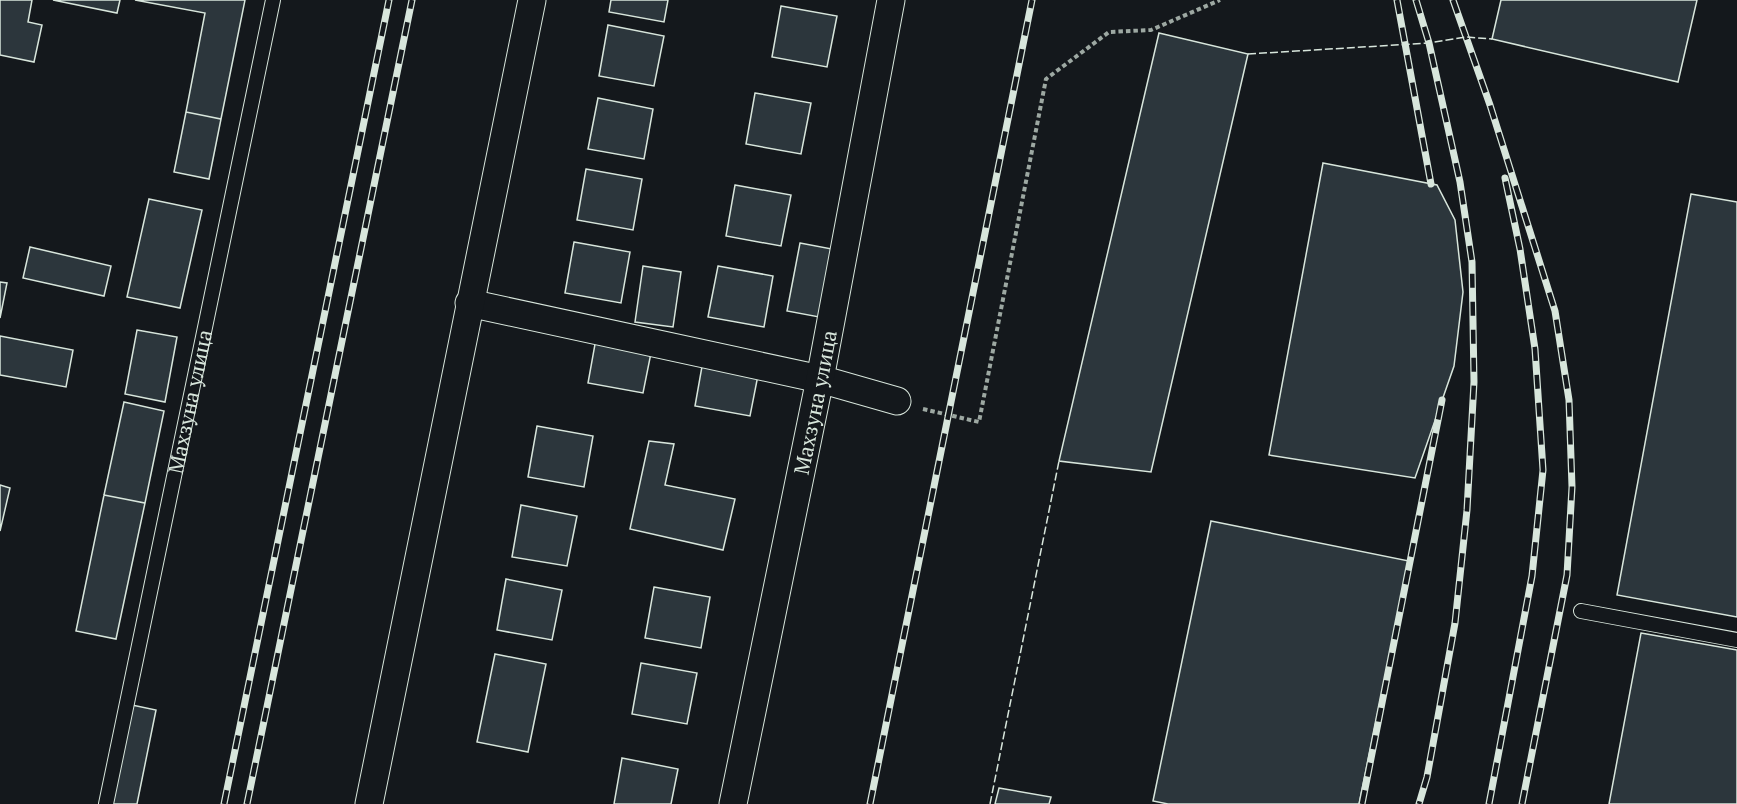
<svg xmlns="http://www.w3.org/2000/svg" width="1737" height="804" viewBox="0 0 1737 804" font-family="'PT Serif',serif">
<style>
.building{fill:#2c363c;stroke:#d8e6dc;stroke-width:1.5}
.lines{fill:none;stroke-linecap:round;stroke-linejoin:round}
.service-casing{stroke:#d8e6dc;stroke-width:16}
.minor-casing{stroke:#d8e6dc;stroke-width:29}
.path{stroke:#9da8a2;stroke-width:4;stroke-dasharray:4.5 3;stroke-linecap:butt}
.service{stroke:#14181c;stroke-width:14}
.minor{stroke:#14181c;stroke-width:27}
.rail-casing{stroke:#d8e6dc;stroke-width:7}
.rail{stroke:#14181c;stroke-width:4.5;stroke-dasharray:14;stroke-linecap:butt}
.fence{stroke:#d8e6dc;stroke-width:1.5;stroke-dasharray:8 3;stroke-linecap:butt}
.labels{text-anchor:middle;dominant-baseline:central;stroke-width:4.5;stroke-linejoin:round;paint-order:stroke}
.street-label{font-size:21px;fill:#d8e6dc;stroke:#14181c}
</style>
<rect width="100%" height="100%" fill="#14181c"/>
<path class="building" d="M0,0H32L28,22L42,25L34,62L0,55Z
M53,0H120L117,13Z
M135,0H245L221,119L186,112L205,13Z
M611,0H668L664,22L609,12Z
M1501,0H1697L1678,82L1492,39Z
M781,6L837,16L827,67L772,57Z
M608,25L664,36L654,86L599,76Z
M1159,33L1248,54L1151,472L1059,461Z
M755,93L811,103L801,154L746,144Z
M598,98L653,109L644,159L588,149Z
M186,112L221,119L209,179L174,172Z
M1323,163L1437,185L1455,220L1463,292L1454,366L1415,478L1269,455Z
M586,169L642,179L633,230L577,220Z
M735,185L791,195L781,246L726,236Z
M1691,194L1737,202V617L1617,595Z
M149,199L202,210L180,308L127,297Z
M574,242L630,252L621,303L565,293Z
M800,243L832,249L819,317L787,311Z
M30,247L111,266L104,296L23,278Z
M643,266L681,272L673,327L635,322Z
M718,266L773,276L764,327L708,317Z
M0,282L7,283L0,318Z
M137,330L177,337L165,402L125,394Z
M597,333L653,343L643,393L588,383Z
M0,336L73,350L66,387L0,375Z
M704,355L760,365L750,416L695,406Z
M124,402L164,411L145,503L104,495Z
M537,426L593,436L584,487L528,477Z
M649,441L674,444L665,485L735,499L723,550L630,529Z
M0,485L10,488L0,531Z
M104,495L145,503L116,639L76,631Z
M521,505L577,516L567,566L512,557Z
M1211,521L1409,561L1359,804H1168L1153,801Z
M506,579L562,590L552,640L497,630Z
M654,587L710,597L701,648L645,638Z
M1641,633L1737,650V804H1609Z
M495,654L546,664L528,752L477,742Z
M641,663L697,673L687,724L632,714Z
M132,705L156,710L137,804H112Z
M622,758L678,769L671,804H614Z
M999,788L1051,797L1049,804H995Z"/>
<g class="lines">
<g class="service-casing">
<g id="service">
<path d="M1581,611L1737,640"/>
<path id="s1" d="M106,804L273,0"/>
</g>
</g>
<g class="minor-casing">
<g id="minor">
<path d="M469,303L820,379L897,401"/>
<path d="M369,804L532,0"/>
<path id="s2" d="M733,804L820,379L891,0"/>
</g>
</g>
<path class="path" d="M923,409L979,422L1046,79L1109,32L1151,30L1220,0"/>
<use href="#service" class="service"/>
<use href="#minor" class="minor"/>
<g class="rail-casing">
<path id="rail" d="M1397,0L1431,184
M1416,0L1429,43L1460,182L1472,262L1474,382L1467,510L1455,623L1427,777L1419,804
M1453,0L1490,105L1555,311L1569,400L1572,487L1567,575L1522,804
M224,804L389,0
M247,804L412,0
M870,804L1032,0
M1362,804L1442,400
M1489,804L1532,576L1543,470L1535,349L1520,249L1505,178"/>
</g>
<use href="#rail" class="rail"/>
<path class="fence" d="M1248,54L1429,43L1466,37L1492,39
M990,804L1059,461"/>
</g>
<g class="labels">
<g class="street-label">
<text stroke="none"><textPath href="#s1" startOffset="411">Махзуна улица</textPath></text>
<text stroke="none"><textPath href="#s2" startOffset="410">Махзуна улица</textPath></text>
</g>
</g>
</svg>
